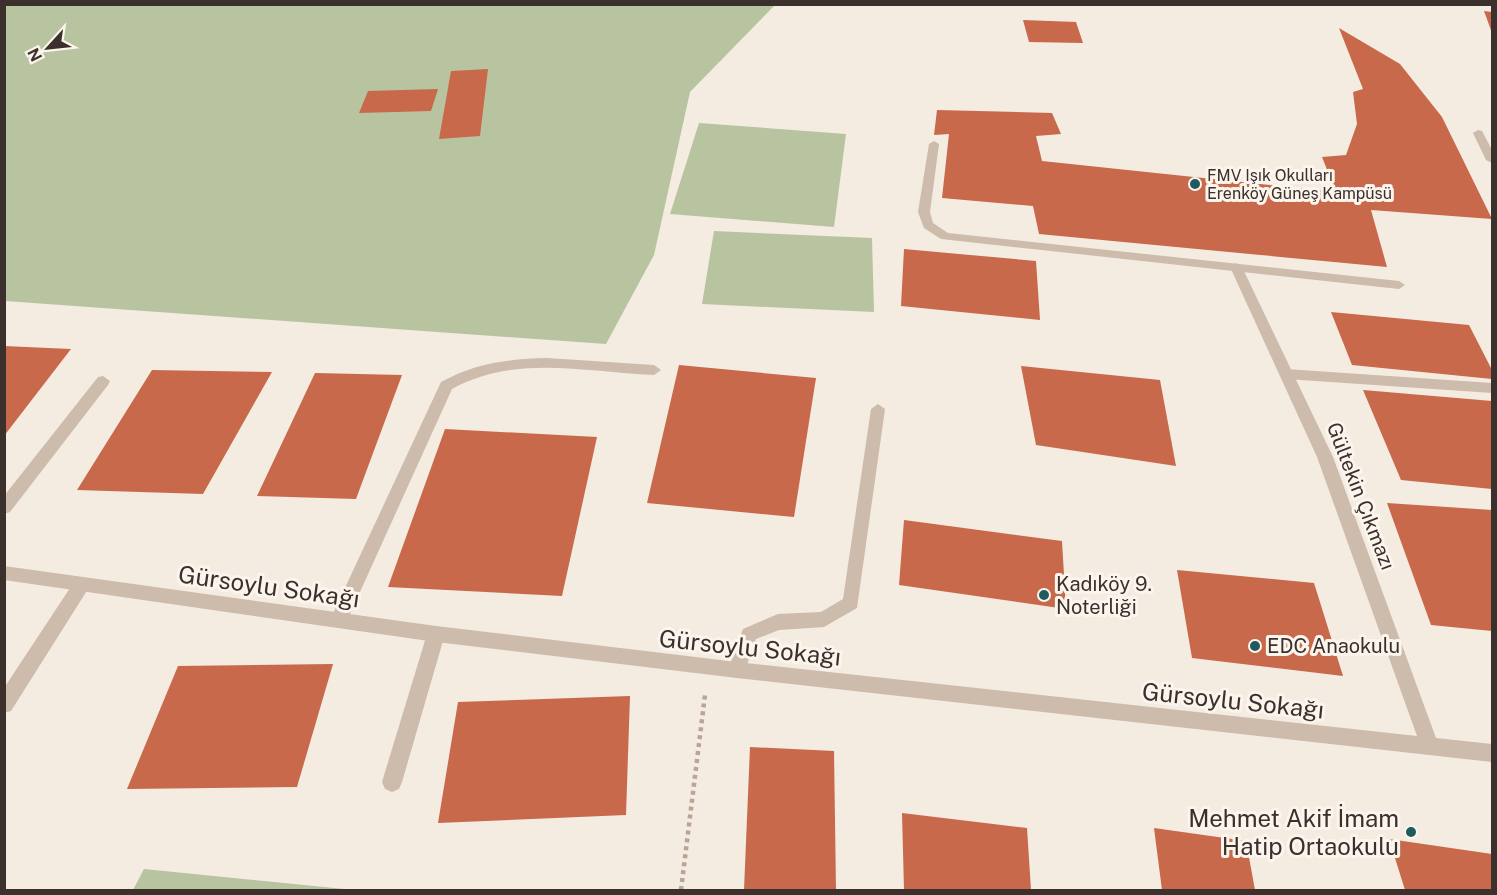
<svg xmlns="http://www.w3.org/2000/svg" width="1497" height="895" viewBox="0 0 1497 895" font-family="'Public Sans',sans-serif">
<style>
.green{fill:#b8c4a0}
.building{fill:#c8694b}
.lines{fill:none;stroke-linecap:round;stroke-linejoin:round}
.path{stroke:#b9a596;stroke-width:4.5;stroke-dasharray:4 4;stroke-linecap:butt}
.lane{fill:#cdbbac;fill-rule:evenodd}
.street{fill:#cdbbac;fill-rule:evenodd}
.poi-dot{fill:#1f5a5e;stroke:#fbf5ee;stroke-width:2}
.labels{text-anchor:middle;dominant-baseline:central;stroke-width:6;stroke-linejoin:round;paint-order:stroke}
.far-poi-label{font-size:16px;fill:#3b302b;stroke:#fbf5ee;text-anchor:start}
.street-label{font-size:20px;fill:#3b302b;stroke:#fbf5ee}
.poi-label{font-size:20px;fill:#3b302b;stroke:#fbf5ee;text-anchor:start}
.near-street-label{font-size:24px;fill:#3b302b;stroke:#fbf5ee}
.near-poi-label{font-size:24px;fill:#3b302b;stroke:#fbf5ee;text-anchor:end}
</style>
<rect width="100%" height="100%" fill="#f4ebe1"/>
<path class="green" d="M4,5H775L690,92L654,255L606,344L5,301Z
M699,123L846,134L834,227L670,214Z
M714,231L872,238L874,312L702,304Z
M144,869L354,890H133Z"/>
<path class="building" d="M1484,11L1492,12V33Z
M1023,20L1076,22L1083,43L1029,42Z
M1339,28L1400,64L1442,117L1492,219L1371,210L1387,267L1039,234L1033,206L942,198L949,134L934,135L937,110L1052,113L1061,134L1036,136L1042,161L1336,192L1322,157L1346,155L1357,124L1353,92L1363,89Z
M488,69L480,136L439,139L451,71Z
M438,89L431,111L359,113L368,91Z
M904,249L1036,261L1040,320L901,306Z
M1331,312L1469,325L1492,370V379L1352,365Z
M4,346L71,349L4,436Z
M679,365L816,378L794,517L647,503Z
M1021,366L1160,380L1176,466L1036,445Z
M152,370L272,372L203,494L77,490Z
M315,373L402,375L356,499L257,496Z
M1363,390L1492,401V489L1401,480Z
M445,429L597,437L562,596L388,587Z
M1387,503L1492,510V631L1431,625Z
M904,520L1062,541L1066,609L899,585Z
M1177,570L1314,583L1343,676L1192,658Z
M333,664L297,787L127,789L178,666Z
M630,696L626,815L438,823L458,702Z
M750,747L834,751L836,890H744Z
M902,813L1027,828L1031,890H904Z
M1154,828L1246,841L1255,890H1162Z
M1389,839L1492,854V890H1405Z"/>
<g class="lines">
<path class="path" d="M681,890L705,695"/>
<path class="lane" d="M1478,130L1482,131L1492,150V163L1486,160L1473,133Z
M934,141L939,144L930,212L933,223L948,233L1399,281L1405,285L1399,289L941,239L924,228L918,212L929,144Z
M547,358L654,365L661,370L654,375C585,372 515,354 452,389L345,625L339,628L333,625L330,620L441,382C475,363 508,359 547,358Z
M1286,369L1492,383V393L1286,379L1279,374Z
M103,376L110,381L108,385L10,512L4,514V496L98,377Z
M878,404L885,409L857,608L824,627L779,630L756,639L743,676L737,678L731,676L728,670L743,629L778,614L821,612L843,599L871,409Z
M82,577L88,579L90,584L88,589L11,711L4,713V688L76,579Z
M436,626L442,629L445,634L402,782L399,789L392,792L385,789L382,782L427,634L430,629Z"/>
<path class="street" d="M1236,263L1242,267L1333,457L1436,738L1492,744V762L737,678L436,642L4,580V566L436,626L737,662L1417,736L1317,457L1230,267Z"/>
</g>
<g class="poi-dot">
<circle cx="1195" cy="184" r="6"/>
<circle cx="1044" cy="595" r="6"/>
<circle cx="1255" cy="646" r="6"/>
<circle cx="1411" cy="832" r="6"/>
</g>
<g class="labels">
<g class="far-poi-label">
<text x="1207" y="175">FMV Işık Okulları<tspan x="1207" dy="18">Erenköy Güneş Kampüsü</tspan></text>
</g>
<g class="street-label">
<text transform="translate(1361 496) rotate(69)">Gültekin Çıkmazı</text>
</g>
<g class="poi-label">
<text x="1056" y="584">Kadıköy 9.<tspan x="1056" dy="23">Noterliği</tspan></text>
<text x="1267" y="646">EDC Anaokulu</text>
</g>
<g class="near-street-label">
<text transform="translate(269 586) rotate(8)">Gürsoylu Sokağı</text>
<text transform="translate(750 647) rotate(6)">Gürsoylu Sokağı</text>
<text transform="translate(1233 700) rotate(6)">Gürsoylu Sokağı</text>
</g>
<g class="near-poi-label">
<text x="1399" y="818">Mehmet Akif İmam<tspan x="1399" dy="28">Hatip Ortaokulu</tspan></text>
</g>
</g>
<rect width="1497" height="895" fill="none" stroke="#3b302b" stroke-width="12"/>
<g transform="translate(48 48) rotate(243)" stroke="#fbf5ee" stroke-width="4.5" paint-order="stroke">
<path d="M0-4.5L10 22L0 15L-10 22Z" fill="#3b302b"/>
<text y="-9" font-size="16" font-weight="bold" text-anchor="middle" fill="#3b302b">N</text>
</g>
</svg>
